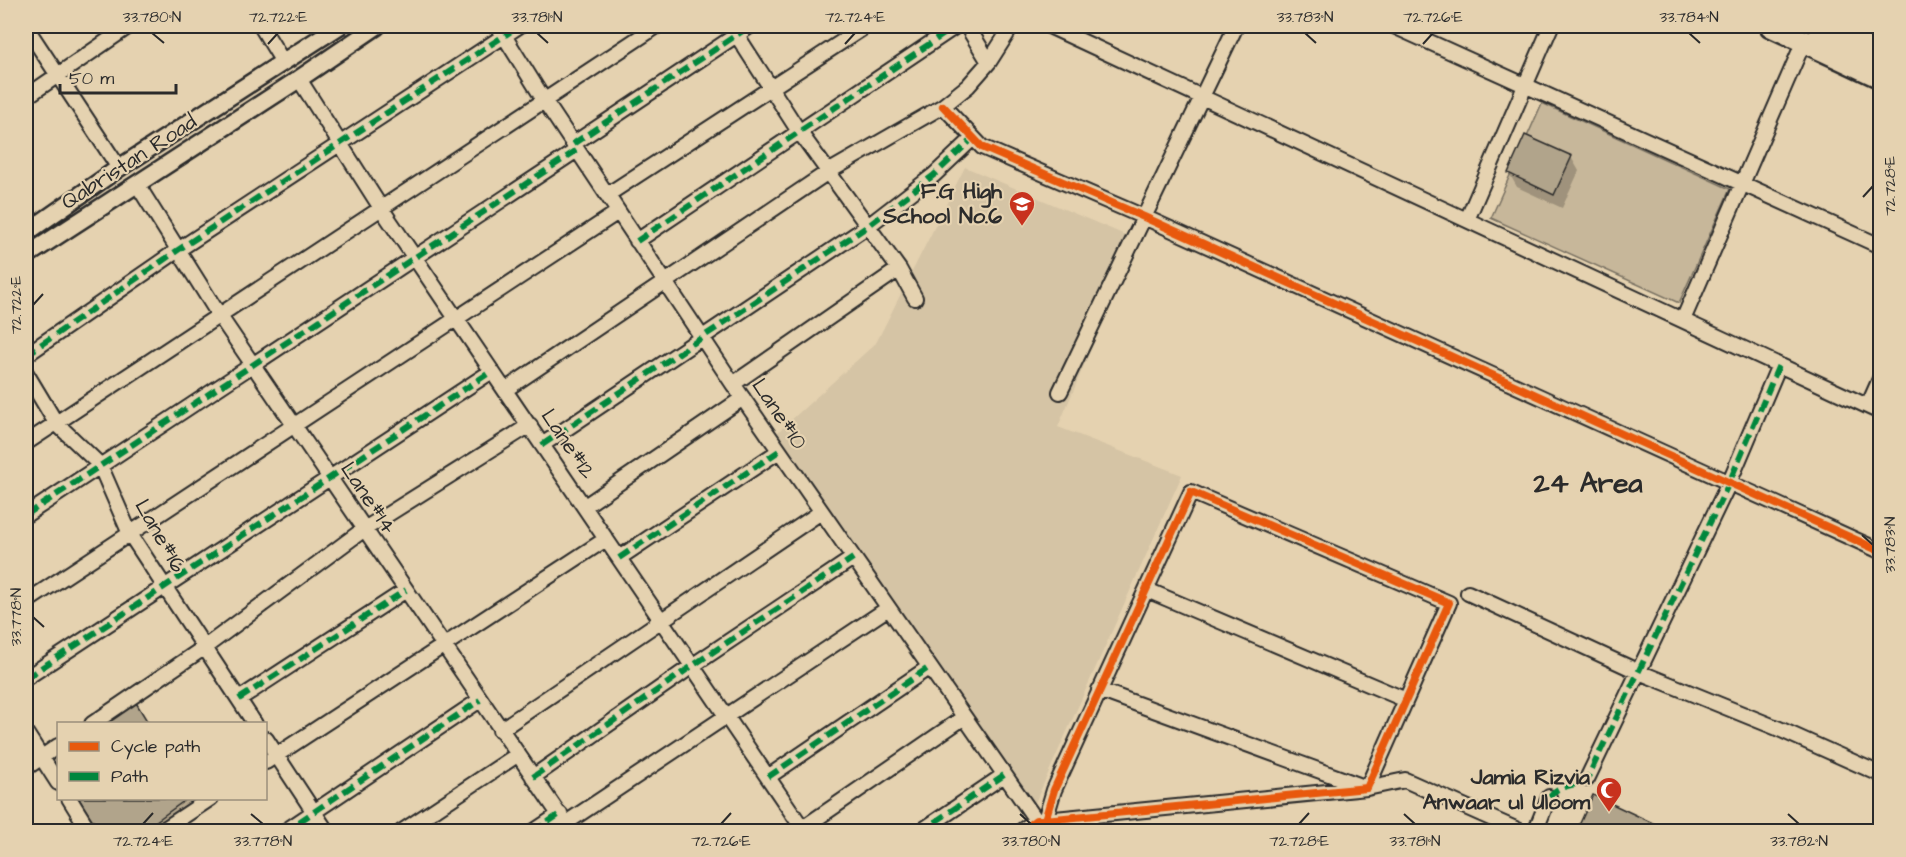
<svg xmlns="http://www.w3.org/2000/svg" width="1906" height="857" viewBox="0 0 1906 857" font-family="'Architects Daughter',sans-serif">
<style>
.built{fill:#d5c4a5}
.green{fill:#c7b79a;stroke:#797162;stroke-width:1.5}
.shadow{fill:#0003}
.building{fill:#b1a48b;stroke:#2b2b2b;stroke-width:1.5}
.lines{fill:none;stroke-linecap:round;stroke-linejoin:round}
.minor-casing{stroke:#2b2b2b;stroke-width:18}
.tertiary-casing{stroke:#2b2b2b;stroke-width:21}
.primary-casing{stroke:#2b2b2b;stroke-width:26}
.minor{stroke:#e5d2b0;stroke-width:14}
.tertiary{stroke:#e5d2b0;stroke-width:16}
.primary{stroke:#e5d2b0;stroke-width:21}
.quiet{stroke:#00873e;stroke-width:6;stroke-dasharray:12 6;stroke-linecap:butt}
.cycleway-casing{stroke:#e5d2b0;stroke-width:11}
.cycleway{stroke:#e8590c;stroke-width:8}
.ticks{fill:none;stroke:#2b2b2b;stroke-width:2}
.labels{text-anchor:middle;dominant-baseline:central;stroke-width:4.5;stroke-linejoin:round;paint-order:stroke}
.street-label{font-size:22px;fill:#2b2b2b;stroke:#e5d2b0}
.poi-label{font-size:22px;font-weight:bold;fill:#2b2b2b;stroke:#e5d2b0;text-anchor:end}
.district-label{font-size:28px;font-weight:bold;fill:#2b2b2b;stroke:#e5d2b0}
.neatline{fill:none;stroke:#2b2b2b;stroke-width:2}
.ticks-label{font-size:15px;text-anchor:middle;fill:#2b2b2b}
</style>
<rect width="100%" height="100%" fill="#e5d2b0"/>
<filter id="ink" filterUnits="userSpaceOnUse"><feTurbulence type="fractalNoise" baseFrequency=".0167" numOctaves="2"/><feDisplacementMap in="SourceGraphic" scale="12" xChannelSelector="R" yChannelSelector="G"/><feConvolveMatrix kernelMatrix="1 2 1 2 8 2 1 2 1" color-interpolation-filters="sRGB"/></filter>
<g filter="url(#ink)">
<path class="built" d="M965,167L1137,240L1058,427L1182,475L1034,805L768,441L876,343Z"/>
<path class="green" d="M1542,103L1730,189L1679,303L1491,218Z"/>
<path class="shadow" d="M1571,157L1579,171L1562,208L1517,187L1509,173Z
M78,798H191L201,815L178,832H100Z"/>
<path class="building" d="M1525,135L1572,156L1554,195L1508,173Z
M135,701L149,724H100Z
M58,751V769L50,756Z
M1593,795L1672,832H1576Z
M78,798H188L141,832H100Z"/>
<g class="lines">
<g class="minor-casing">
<path id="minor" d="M261,26L283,62
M498,26L544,100L733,384L1036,820
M731,26L798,130L899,269L915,298
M967,26L989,62
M1049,26L1880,412
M1394,26L1880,246
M26,27L119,168
M299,79L381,208L805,832
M26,97L129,26
M943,106L982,147L1144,217L1880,551
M573,144L750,26
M137,184L219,315L571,832
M607,195L866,26
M1467,220L1551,26
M637,241L956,26
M1683,320L1804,41
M26,355L178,250L519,26
M26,373L56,423L100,465L130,534L255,724
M733,384L899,269
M505,390L828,172L943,106L968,86L989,62L1012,26
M1060,392L1236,26
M1868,406L1880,379
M26,443L657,26
M542,445L868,226L934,175L972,139
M585,506L743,398
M26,515L577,150
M619,558L779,451
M1147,590L1406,700
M1468,593L1639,672L1777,728L1880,774
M26,602L618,212
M26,678L492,371
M1099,690L1367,788L1405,780L1522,832
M239,699L406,590
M92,724L205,647L363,530L530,425
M500,730L821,512
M26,733L58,783
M266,739L327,832
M266,762L606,539
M26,768L58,746
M533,777L692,666L853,558
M768,777L928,668
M1587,779L1729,483L1779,365
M69,798L90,832
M566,823L887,609
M160,832L211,798
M284,832L480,700
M401,832L517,755
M533,832L560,814
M797,832L963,718
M920,832L1004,775
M1020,832L1036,820H1045L1367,788L1449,603L1191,492L1054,790L1045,820L1051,832
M1535,832L1549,797"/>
</g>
<g class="tertiary-casing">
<path id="tertiary" d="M26,233L119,168L339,26
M26,256L299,79L377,26"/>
</g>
<g class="primary-casing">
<path id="primary" d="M1771,26L1880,77
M1818,26L1880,54"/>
</g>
<use href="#minor" class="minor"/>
<use href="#tertiary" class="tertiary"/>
<use href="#primary" class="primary"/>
<path class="quiet" d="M573,144L750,26
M637,241L956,26
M26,355L178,250L519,26
M542,445L868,226L934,175L972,139
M26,515L577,150
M619,558L779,451
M26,678L492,371
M239,699L406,590
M533,777L692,666L853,558
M768,777L928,668
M1549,797C1559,783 1574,788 1587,779L1729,483L1779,365
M284,832L480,700
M533,832L560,814
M920,832L1004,775"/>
<g class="cycleway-casing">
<path id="cycleway" d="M943,106L982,147L1144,217L1880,551
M1020,832L1036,820H1045L1367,788L1449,603L1191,492L1054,790L1045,820L1051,832"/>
</g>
<use href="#cycleway" class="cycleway"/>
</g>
</g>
<path class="ticks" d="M152,33L164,43M537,33L548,43M1305,33L1316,43M1689,33L1700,43M268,44L278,33M845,44L855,33M1423,44L1433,33M1863,197L1873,186M33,305L43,294M1862,535L1873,545M33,617L44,627M251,814L263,824M1020,814L1031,824M1404,814L1415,824M1788,814L1799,824M143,824L153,813M721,824L731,813M1299,824L1309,813"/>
<defs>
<g id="school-pin" transform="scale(1.35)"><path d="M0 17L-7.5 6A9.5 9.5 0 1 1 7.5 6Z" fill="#c8321e" stroke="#e5d2b0"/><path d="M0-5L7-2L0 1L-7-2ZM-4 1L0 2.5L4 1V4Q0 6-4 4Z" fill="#fff"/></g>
<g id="mosque-pin" transform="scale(1.35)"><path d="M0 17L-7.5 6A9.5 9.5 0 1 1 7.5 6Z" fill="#c8321e" stroke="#e5d2b0"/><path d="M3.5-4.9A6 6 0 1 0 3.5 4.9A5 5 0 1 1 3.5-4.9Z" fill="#fff"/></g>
</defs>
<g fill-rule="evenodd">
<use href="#school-pin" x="1022" y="204"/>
<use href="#mosque-pin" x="1609" y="790"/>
</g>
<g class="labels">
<g class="street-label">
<text transform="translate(129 162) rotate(-33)">Qabristan Road</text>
<text transform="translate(779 414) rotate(56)">Lane#10</text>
<text transform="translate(568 444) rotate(56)">Lane#12</text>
<text transform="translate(368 498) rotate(56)">Lane#14</text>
<text transform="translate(160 536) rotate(60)">Lane#16</text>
</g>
<g class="poi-label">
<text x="1002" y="191">F.G High<tspan x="1002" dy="25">School No.6</tspan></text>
<text x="1590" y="777">Jamia Rizvia<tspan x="1590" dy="25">Anwaar ul Uloom</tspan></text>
</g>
<g class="district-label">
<text x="1588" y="483">24 Area</text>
</g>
</g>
<rect width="1906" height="857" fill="none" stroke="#e5d2b0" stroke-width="66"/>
<rect x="57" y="722" width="210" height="78" fill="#e5d2b0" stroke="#9b8f7b" stroke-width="1.5"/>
<rect x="69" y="742" width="30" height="9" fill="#e8590c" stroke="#9b8f7b" stroke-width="1.5"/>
<text x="111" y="752" font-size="18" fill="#2b2b2b">Cycle path</text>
<rect x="69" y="772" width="30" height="9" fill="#00873e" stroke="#9b8f7b" stroke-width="1.5"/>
<text x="111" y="782" font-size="18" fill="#2b2b2b">Path</text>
<path d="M60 84v9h116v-9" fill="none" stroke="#2b2b2b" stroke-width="3"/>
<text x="69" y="84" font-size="18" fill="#2b2b2b" stroke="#e5d2b0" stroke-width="4.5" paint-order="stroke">50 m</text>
<rect x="33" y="33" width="1840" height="791" class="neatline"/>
<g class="ticks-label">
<text x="152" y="22">33.780°N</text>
<text x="278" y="22">72.722°E</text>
<text x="537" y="22">33.781°N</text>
<text x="855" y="22">72.724°E</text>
<text x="1305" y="22">33.783°N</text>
<text x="1433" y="22">72.726°E</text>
<text x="1689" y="22">33.784°N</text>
<text transform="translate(1890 186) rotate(-90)" y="5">72.728°E</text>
<text transform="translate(16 305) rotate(-90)" y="5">72.722°E</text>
<text transform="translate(1890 545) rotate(-90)" y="5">33.783°N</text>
<text transform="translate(16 617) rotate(-90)" y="5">33.778°N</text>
<text x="143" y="846">72.724°E</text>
<text x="263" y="846">33.778°N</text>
<text x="721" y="846">72.726°E</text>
<text x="1031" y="846">33.780°N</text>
<text x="1299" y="846">72.728°E</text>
<text x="1415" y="846">33.781°N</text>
<text x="1799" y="846">33.782°N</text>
</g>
</svg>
